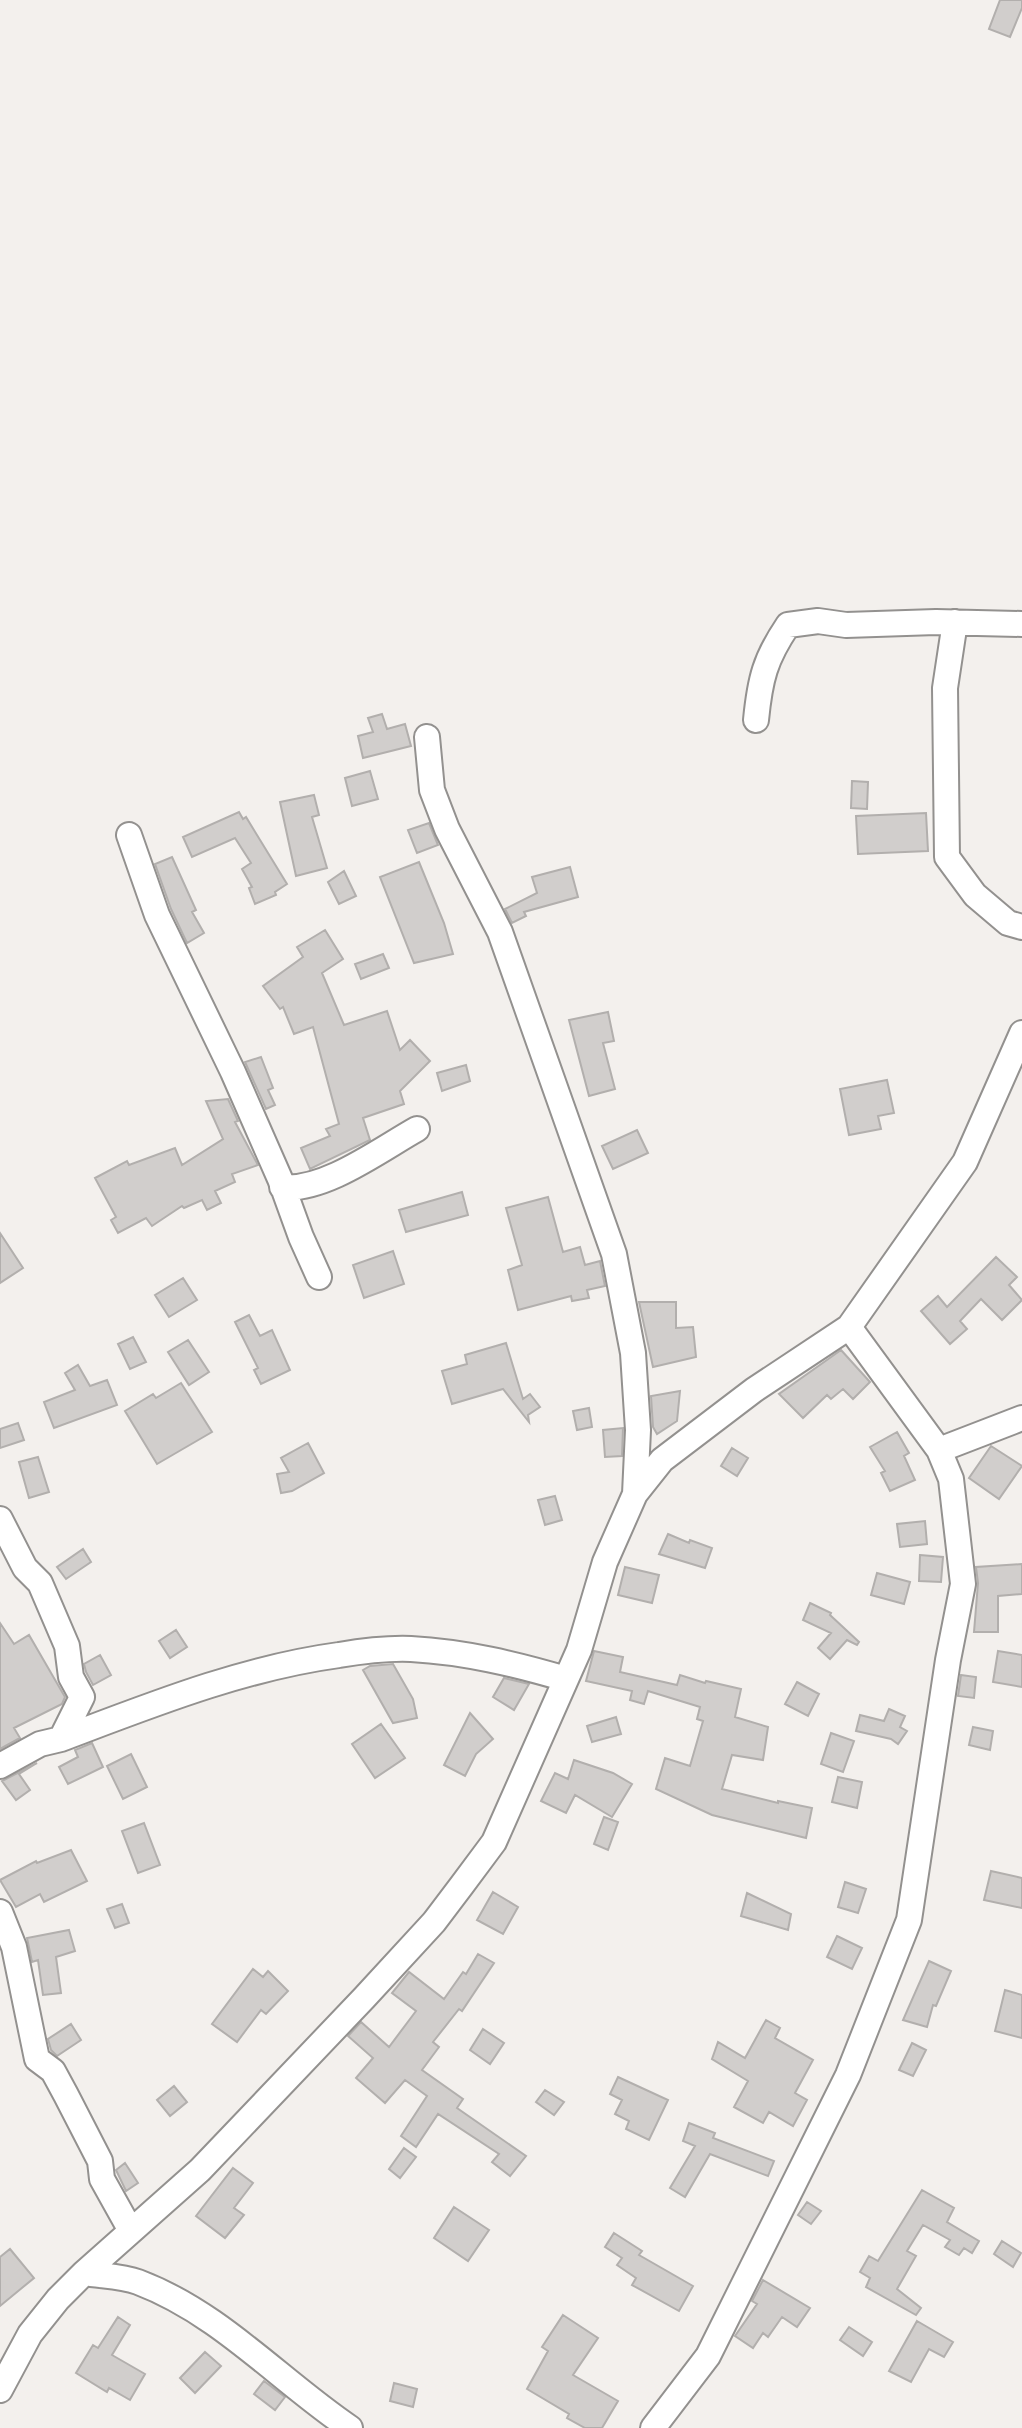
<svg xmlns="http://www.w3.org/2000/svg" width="1022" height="2428" viewBox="0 0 1022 2428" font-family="Montserrat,sans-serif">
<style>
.building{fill:#d1cecc;stroke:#b2afad;stroke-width:2}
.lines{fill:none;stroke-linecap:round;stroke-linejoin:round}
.minor-casing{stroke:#93918f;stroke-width:28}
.minor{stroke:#fff;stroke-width:24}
</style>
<rect width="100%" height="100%" fill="#f3f0ed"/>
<path class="building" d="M1000,0H1022V8L1010,37L989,29Z
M382,714L387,729L405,724L411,746L363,758L358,736L373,732L368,718Z
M370,771L378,799L352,806L345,778Z
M852,781L868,782L867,809L851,808Z
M314,795L319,815L312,817L327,868L296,876L280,802Z
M239,812L243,819L246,817L287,884L275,892L276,895L255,904L249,888L252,887L242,869L251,863L235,838L192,857L183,837Z
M926,813L928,851L858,854L856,816Z
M429,823L438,845L417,853L408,830Z
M172,857L196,910L192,912L204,933L187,943L171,909L155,864Z
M419,862L444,923L453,954L414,963L380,877Z
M570,867L578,897L524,912L526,916L512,923L505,909L537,893L532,877Z
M344,871L356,896L339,904L328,882Z
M325,930L343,959L322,973L344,1025L387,1011L400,1050L410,1040L430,1061L400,1091L404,1104L363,1118L370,1140L310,1169L301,1148L330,1136L326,1129L339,1124L313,1027L294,1034L283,1007L280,1009L263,986L303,957L297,947Z
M383,954L389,968L361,979L355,964Z
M608,1012L614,1041L603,1043L615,1089L589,1096L569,1020Z
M261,1057L273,1088L268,1090L275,1105L266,1109L245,1062Z
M466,1065L470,1081L442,1091L437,1073Z
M887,1080L894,1113L878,1116L881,1129L849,1135L840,1089Z
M228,1099L238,1121L235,1122L258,1165L232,1174L235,1182L215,1191L221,1203L207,1210L202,1200L184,1208L182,1206L152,1226L146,1218L118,1233L111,1220L116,1217L95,1178L127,1161L129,1165L175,1148L182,1165L223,1139L206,1101Z
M637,1130L648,1153L613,1169L602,1146Z
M462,1192L468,1215L406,1232L399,1210Z
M548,1197L563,1252L580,1247L585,1265L600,1261L605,1286L587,1290L589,1298L572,1301L571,1296L518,1310L508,1270L522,1265L506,1208Z
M0,1233L23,1268L0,1283Z
M393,1251L404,1284L364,1298L353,1265Z
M996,1257L1017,1277L1009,1285L1022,1300L1002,1320L981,1299L960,1321L967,1329L950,1344L921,1311L938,1296L947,1307Z
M183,1278L197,1300L169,1317L155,1295Z
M639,1302H676V1328L693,1327L696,1357L653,1367Z
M249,1315L260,1336L272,1330L290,1370L261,1384L254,1370L258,1368L235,1322Z
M133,1337L146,1362L130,1369L118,1344Z
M188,1340L209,1372L189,1385L168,1352Z
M506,1343L523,1399L530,1394L540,1407L528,1415L529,1422L503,1389L452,1404L442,1371L467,1364L465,1355Z
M841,1350L870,1382L853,1399L843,1389L831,1399L827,1395L803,1418L779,1394Z
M78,1365L90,1386L107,1380L117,1405L54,1428L44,1402L75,1390L65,1373Z
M181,1383L212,1432L157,1464L125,1411L153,1394L156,1398Z
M680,1391L677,1421L657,1434L653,1427L651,1396Z
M589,1408L592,1427L577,1430L573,1411Z
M18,1423L24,1440L0,1448V1429Z
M623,1428L622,1456L605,1457L603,1430Z
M897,1432L909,1453L904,1456L915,1480L890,1491L881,1473L885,1471L870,1447Z
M308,1443L324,1473L292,1491L281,1493L277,1474L289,1472L281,1458Z
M991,1446L1022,1466L999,1499L969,1478Z
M732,1448L748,1458L737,1476L721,1466Z
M38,1457L49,1492L29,1498L19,1462Z
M555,1496L562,1520L545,1525L538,1500Z
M925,1521L927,1544L900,1547L897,1524Z
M668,1534L689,1543L690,1540L712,1548L705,1568L659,1554Z
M83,1549L91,1562L66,1579L57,1567Z
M920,1555L943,1557L941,1582L919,1581Z
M1022,1564V1594L998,1596V1632H974L978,1583L976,1567Z
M625,1567L659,1575L652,1603L618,1595Z
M877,1573L910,1582L904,1604L871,1595Z
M810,1603L831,1613L830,1615L859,1642L857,1645L847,1640L830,1659L818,1648L831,1633L803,1620Z
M0,1623L14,1644L29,1635L65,1697L62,1704L14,1728L20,1738L0,1749Z
M176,1630L187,1647L170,1658L159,1641Z
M594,1651L623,1657L620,1672L677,1685L680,1675L705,1683L706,1681L741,1689L735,1717L768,1727L763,1760L732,1755L722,1789L778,1803V1801L812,1808L806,1838L712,1815L656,1789L665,1758L690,1766L703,1721L697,1719L700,1707L648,1691L644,1704L630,1700L632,1691L586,1681Z
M998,1651L1022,1655V1687L993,1682Z
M100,1655L111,1675L93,1685L86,1672L84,1664Z
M393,1664L413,1699L417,1718L393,1723L363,1670L370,1666Z
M961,1675L976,1677L974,1698L958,1696Z
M504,1678L529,1684L514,1710L493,1697Z
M797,1682L819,1694L808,1716L785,1704Z
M889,1709L905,1716L900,1727L907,1731L898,1744L891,1739L856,1731L860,1715L884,1721Z
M470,1713L493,1739L476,1754L465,1776L444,1765Z
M616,1717L621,1734L592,1742L587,1726Z
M381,1724L405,1758L375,1778L352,1744Z
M973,1727L993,1731L990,1750L969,1745Z
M831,1733L854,1741L843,1772L821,1764Z
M92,1743L103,1767L68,1784L59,1767L78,1757L75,1750Z
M131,1754L147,1787L123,1799L107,1766Z
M574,1760L613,1773L632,1784L612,1817L575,1795L566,1813L541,1801L555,1773L568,1779Z
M37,1763L19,1774L30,1790L16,1800L2,1781Z
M838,1777L862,1782L857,1808L832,1802Z
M604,1817L618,1822L608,1850L594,1844Z
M144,1823L160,1865L138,1873L122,1831Z
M71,1850L87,1881L44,1902L40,1894L16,1907L0,1880L36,1861L37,1863Z
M991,1871L1022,1878V1908L984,1900Z
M845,1882L866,1889L858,1913L838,1907Z
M493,1892L518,1907L503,1934L477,1920Z
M747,1893L791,1914L788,1930L741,1916Z
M122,1904L129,1923L115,1928L107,1909Z
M69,1930L75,1951L56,1957L61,1993L43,1995L38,1960L32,1962L27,1938Z
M837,1936L862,1948L852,1969L827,1957Z
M478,1954L494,1963L462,2011L459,2009L433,2042L439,2047L422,2070L463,2099L457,2108L526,2156L510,2176L492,2162L499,2154L438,2114L416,2147L401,2136L427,2096L405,2080L385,2103L356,2078L373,2058L348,2036L361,2022L389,2047L416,2011L392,1993L409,1972L444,1999L463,1972L466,1974Z
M929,1961L951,1971L936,2006L933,2005L927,2027L903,2020Z
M253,1969L263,1977L268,1971L288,1991L266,2014L261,2010L237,2042L212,2024Z
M1005,1990L1022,1995V2038L995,2031Z
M766,2020L780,2028L775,2038L813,2060L795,2093L807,2100L793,2126L769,2112L763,2123L734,2107L748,2081L712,2059L718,2042L745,2058Z
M71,2024L81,2040L57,2056L51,2050L48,2039Z
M483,2029L504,2043L490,2064L470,2050Z
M912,2043L926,2050L913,2076L899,2070Z
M618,2077L668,2100L649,2140L626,2129L629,2121L615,2114L622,2100L610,2094Z
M174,2086L187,2102L170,2116L157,2100Z
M545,2090L564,2102L554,2115L536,2102Z
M689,2123L715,2133L713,2138L774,2161L768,2176L710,2154L685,2197L670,2188L695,2146L683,2141Z
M404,2148L416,2157L400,2178L389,2169Z
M125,2163L138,2183L126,2191L116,2170Z
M233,2168L253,2183L234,2208L244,2215L225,2238L196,2216Z
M922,2190L954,2208L947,2222L979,2241L972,2253L964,2248L959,2255L945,2247L950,2240L923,2225L907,2251L916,2256L897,2289L921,2308L916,2315L866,2287L870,2278L860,2272L869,2256L878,2261Z
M807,2202L821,2211L811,2224L798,2215Z
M454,2207L489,2230L468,2261L434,2238Z
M614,2233L642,2251L639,2255L693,2286L679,2311L632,2285L636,2278L617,2265L622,2258L605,2247Z
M1002,2241L1021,2253L1013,2267L994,2254Z
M10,2249L34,2278L0,2306V2257Z
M763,2280L810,2308L797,2327L782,2317L768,2337L763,2333L753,2348L735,2336L757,2304L752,2301Z
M563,2315L598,2338L573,2375L618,2401L602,2428H585L567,2418L569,2414L527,2389L548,2351L542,2347Z
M118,2317L130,2325L112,2355L145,2374L130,2400L109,2388L107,2392L76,2373L93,2345L98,2348Z
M917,2321L953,2342L944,2357L929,2349L911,2382L889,2371Z
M849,2327L872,2342L863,2356L840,2340Z
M205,2352L221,2366L195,2393L180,2378Z
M264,2381L285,2397L275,2410L254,2394Z
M394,2383L417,2389L413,2407L390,2401Z"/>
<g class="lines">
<g class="minor-casing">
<path id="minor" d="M955,622L945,688L947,857L975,895L1008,923L1022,927
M756,720C760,679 765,659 788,625L818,621L846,625L936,622L1022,624
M427,737L432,790L447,829L500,932L614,1254L633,1353L638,1430L635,1494
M129,835L157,915L233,1072L280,1179L301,1237L319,1277
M282,1187C324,1192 381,1149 417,1129
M939,1450L1022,1418
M0,1519L25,1568L40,1583L67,1646L71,1677L82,1697L61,1739
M0,1766L40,1744L61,1739C151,1705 243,1668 339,1655C363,1651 387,1648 411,1649C465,1652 515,1664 566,1679
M0,1912L14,1947L37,2059L53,2071L66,2095L100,2161L102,2179L131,2231
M84,2273C101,2276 122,2276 138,2282C220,2313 279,2380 350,2428
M0,2390L30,2334L58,2299L84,2273L200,2170L364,1998L434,1922L462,1885L494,1842L579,1650L605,1562L635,1494L662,1460L754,1390L849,1327L965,1162L1022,1033
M653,2428L708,2356L848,2075L909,1920L948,1660L963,1584L951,1479L939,1450L849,1327"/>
</g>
<use href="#minor" class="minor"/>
</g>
</svg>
